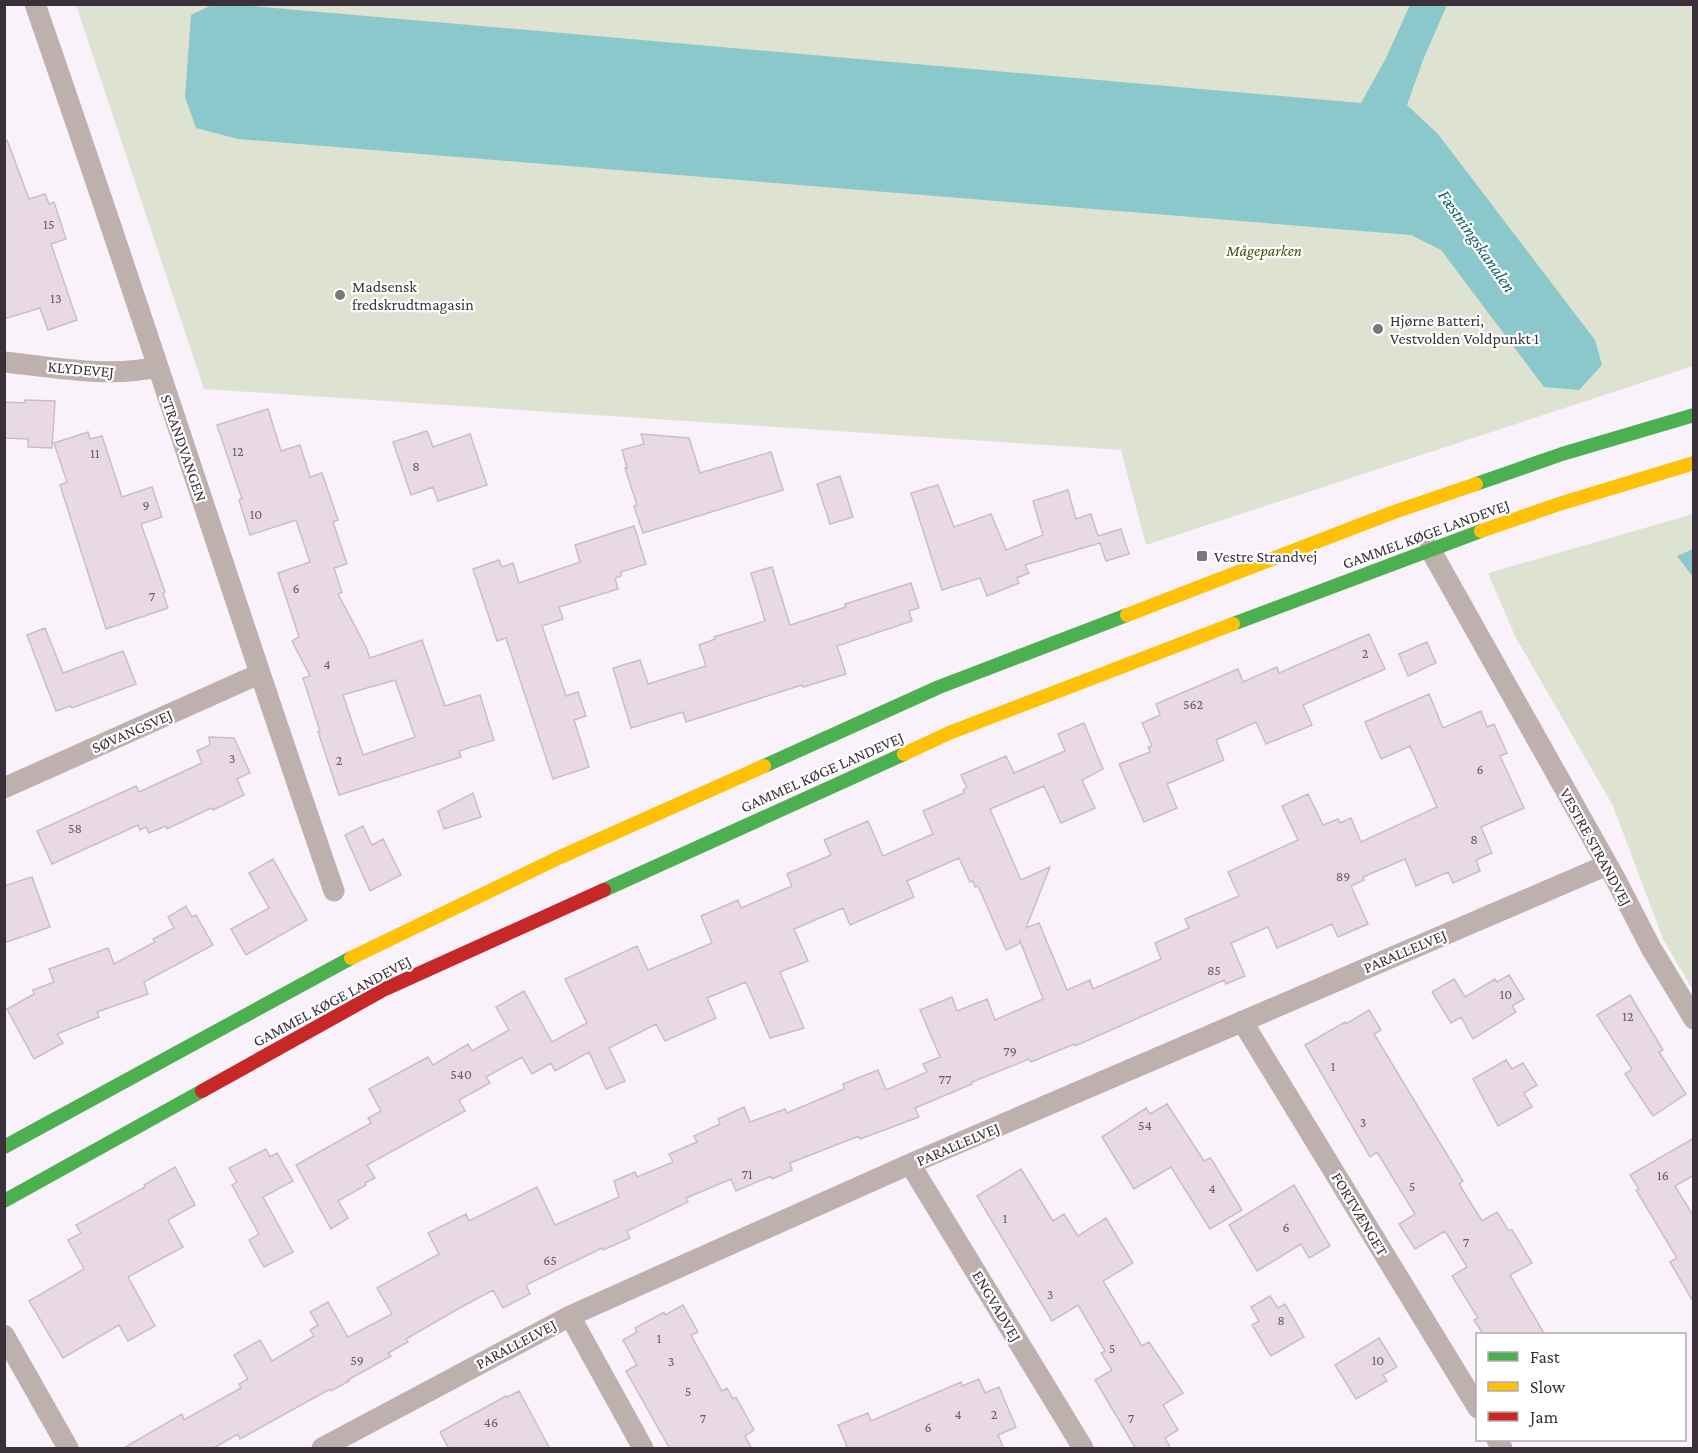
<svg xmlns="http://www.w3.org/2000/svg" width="1698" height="1453" viewBox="0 0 1698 1453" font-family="'Crimson Pro',serif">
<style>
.green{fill:#dee2d1}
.water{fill:#8ac8cc}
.building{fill:#e9d9e4;stroke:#c8bfc6;stroke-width:1.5;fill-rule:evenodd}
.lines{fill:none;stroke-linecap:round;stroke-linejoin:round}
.street{stroke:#beb1ad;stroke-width:21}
.fast{stroke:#4caf50;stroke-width:14}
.slow{stroke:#ffc107;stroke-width:14}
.jam{stroke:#c62828;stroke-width:14}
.poi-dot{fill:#7d747d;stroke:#fff;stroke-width:2}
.labels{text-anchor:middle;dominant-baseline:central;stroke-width:4.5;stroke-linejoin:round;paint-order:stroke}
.number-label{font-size:14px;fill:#685c66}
.park-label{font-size:16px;font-style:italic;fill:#435613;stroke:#fff}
.poi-label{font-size:16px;fill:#3a303a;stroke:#fff;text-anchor:start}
.street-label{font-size:16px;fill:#3a303a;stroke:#fff}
.water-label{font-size:18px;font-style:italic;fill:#105f61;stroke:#fff}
</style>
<rect width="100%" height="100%" fill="#faf2fa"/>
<path class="green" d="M76,5H1693V366L1146,545L1121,450L204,389Z
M1693,514V990L1663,939L1613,806L1515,636L1488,573Z"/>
<path class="water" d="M241,5L1361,103L1386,58L1410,5H1447L1423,60L1407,105L1438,134L1595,340L1602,365L1579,390L1544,387L1441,250L1411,235L238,139L196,128L185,97L191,15L210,6Z
M1693,549V577L1677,556Z"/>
<path class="building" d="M4,140H7L29,199L45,194L49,204L54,202L66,239L51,244L77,320L48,330L40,308L4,319Z
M25,400L55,401L52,448L28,447V439L4,438V402L24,403Z
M268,409L281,451L300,445L310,477L322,473L338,520L333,522L347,564L334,568L342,592L338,594L366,647L370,658L422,640L445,706L480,695L494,740L459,751L461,757L339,795L318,732L320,731L303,678L310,676L292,641L299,637L278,573L310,562L296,520L250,535L239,500L242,499L217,425ZM395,680L415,737L363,755L343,695Z
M427,431L433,447L470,434L487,485L438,501L433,487L411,495L393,442Z
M88,432L90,439L102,436L122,497L152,487L162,517L141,524L165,592L163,593L168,608L106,629L60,485L67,482L54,443Z
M641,434L689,438L700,473L771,452L783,490L643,533L634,506L637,505L625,468H627L622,450L644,444Z
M840,476L853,517L830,524L817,484Z
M938,485L954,527L991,514L1006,550L1043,535L1033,501L1068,490L1076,519L1091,514L1098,536L1121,529L1129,554L1106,561L1100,543L1025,565L1029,573L1017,578L1019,583L987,596L980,578L942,590L911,493Z
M634,526L646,564L621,572V576L615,578L618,589L559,607L563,619L542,626L566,696L578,692L586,716L574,720L589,767L553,779L506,638L497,641L473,569L499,560L502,567L513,563L519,583L580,562L575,545Z
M772,567L790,625L846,607L845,604L911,583L919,608L909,611L912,621L837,646L846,674L803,687L802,685L686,722L683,712L631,728L613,668L640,660L648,684L706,666L699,645L715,639L714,637L765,621L751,573Z
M45,628L63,673L123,651L136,684L72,708L70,706L56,711L27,635Z
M1369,634L1385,669L1303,705L1312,725L1266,744L1256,722L1216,740L1224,760L1167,784L1177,808L1144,822L1119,764L1150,752L1148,747L1152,746L1142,723L1160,715L1156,704L1238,669L1243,682L1277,667L1279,673Z
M1427,642L1436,663L1408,676L1399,654Z
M1429,694L1443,728L1481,711L1487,727L1494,724L1507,753L1500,756L1524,808L1481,827L1492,853L1476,860L1480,871L1453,883L1448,872L1416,886L1405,859L1363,877L1364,880L1351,886L1368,924L1338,937L1332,924L1277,948L1268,927L1231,943L1245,976L1226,984L1224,980L1075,1046L1074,1044L1031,1062L1029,1059L972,1082V1084L915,1108L919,1117L860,1139L859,1136L790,1163L792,1170L772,1179L771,1176L736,1191L731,1179L686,1198L688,1202L627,1231L630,1238L603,1250L602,1248L526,1285L530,1294L503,1308L493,1290L456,1310L406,1339L408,1342L388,1353L391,1356L348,1380L349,1381L331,1391L330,1389L240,1439L238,1434L212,1449H122L182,1414L184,1420L241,1388L239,1384L248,1379L234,1355L260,1340L272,1361L314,1336L310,1330L318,1325L310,1312L328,1302L348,1337L392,1314L377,1288L439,1254L428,1233L466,1214L469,1221L537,1187L555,1225L619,1197L614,1181L635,1172L637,1177L673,1162L669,1154L697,1142L694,1136L720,1124L718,1119L744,1107L750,1122L785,1109L787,1113L844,1089L843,1084L878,1070L886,1090L927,1072L923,1064L940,1057L920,1010L952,997L957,1011L987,999L995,1020L1043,999L1020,941L1019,944L1006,950L979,888L977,886L975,887L973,881L970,882L959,858L907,881L914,897L850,925L843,908L794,929L808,961L780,972L804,1028L770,1038L746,982L707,998L716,1018L665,1041L656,1024L609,1048L625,1081L606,1089L589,1052L555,1071L551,1063L532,1074L522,1057L486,1077L490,1083L459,1100L465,1111L367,1165L375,1178L365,1183L366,1185L338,1201L348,1218L331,1229L296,1165L371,1123L368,1118L381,1111L369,1089L428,1057L433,1065L468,1044L472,1051L509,1030L496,1007L524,991L552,1042L587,1023L565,979L637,946L648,970L712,943L701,916L738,900L741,908L792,886L787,874L831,855L824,840L868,821L883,856L933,834L923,811L964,793L963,790L967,788L961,775L1006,756L1014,773L1065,751L1058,734L1084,723L1103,769L1082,780L1095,808L1061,823L1044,786L990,809L1021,880L1050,867L1026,928L1039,923L1067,990L1090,980L1093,989L1161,959L1155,943L1189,928L1185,919L1239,896L1228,872L1298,840L1282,806L1308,794L1323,825L1338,819L1340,823L1351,818L1361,842L1437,807L1410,746L1381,759L1365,722Z
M209,737L234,738L250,773L237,779L244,795L213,810L211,808L167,829L166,826L149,833L146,827L140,830L138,825L52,864L37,831L136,786L139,792L202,763L197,751L210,745Z
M473,793L481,817L444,829L438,811Z
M363,826L372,845L383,839L401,875L370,891L345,835Z
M273,859L307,920L246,955L231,929L269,908L249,873Z
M32,877L50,927L4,943V886Z
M186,906L192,917L196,915L213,945L144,982L148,994L97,1012L99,1017L57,1034L63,1043L34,1059L7,1009L34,994L33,990L54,982L49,969L108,948L114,964L155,942L153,939L174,928L168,917Z
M1509,975L1524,999L1512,1006L1516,1012L1473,1039L1461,1017L1451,1023L1432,992L1454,979L1465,997L1495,979L1497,982Z
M1630,995L1663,1050L1659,1052L1686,1094L1653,1116L1625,1074L1632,1069L1597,1015Z
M1369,1010L1381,1030L1374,1034L1463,1181L1459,1184L1482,1221L1497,1212L1508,1230H1512L1532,1263L1510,1275L1545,1335L1483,1334L1474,1320L1478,1318L1452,1276L1467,1267L1445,1231L1415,1249L1399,1224L1415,1214L1377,1152L1370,1157L1305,1045L1345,1022L1346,1024Z
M1506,1060L1512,1069L1523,1063L1537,1085L1524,1093L1532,1107L1498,1126L1473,1079Z
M1167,1104L1204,1161L1210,1158L1212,1160L1242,1210L1210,1229L1171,1167L1134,1189L1102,1137L1146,1108L1150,1114Z
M1694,1138V1175L1675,1186L1694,1217V1303L1670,1262L1677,1258L1636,1190L1639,1189L1630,1175Z
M266,1149L270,1157L277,1153L293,1181L263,1197L293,1252L264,1267L249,1240L259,1234L232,1185L237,1182L229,1168Z
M175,1167L195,1205L168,1220L183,1247L128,1277L155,1326L128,1341L119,1325L63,1358L29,1301L84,1269L68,1240L81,1233L76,1225L145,1187L144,1185Z
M1021,1169L1053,1221L1064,1214L1078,1236L1106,1218L1133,1263L1103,1281L1142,1346L1149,1342L1183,1393L1163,1405L1178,1430L1165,1438L1171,1449H1136L1095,1380L1112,1370L1101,1353L1105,1351L1078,1305L1052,1321L977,1196Z
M1294,1185L1330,1246L1309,1258L1301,1244L1257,1271L1229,1225Z
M1270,1296L1278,1308L1285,1304L1304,1337L1271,1356L1252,1325L1259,1321L1251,1307Z
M683,1305L698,1332L691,1335L722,1391L727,1388L733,1399L736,1397L754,1430L745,1436L752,1449H670L626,1371L637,1365L623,1340L637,1332L635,1328L664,1312L665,1315Z
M1379,1338L1397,1367L1383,1375L1387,1381L1356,1399L1335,1365Z
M979,1379L985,1393L999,1387L1016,1427L998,1435L1004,1449H848L838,1425L868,1413L871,1421L961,1382L962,1386Z
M519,1391L550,1449H449L440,1432L506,1396L507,1397Z"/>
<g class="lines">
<path class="street" d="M35,4C138,299 232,596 334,891
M4,362C54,367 109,378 157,367
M1430,549L1616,880L1651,948L1694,1019
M4,788L259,674
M1242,1021L1478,1408
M910,1164L1083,1448
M570,1316L643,1448
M4,1335L68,1448
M1497,1440L1502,1448
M322,1448L570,1316L910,1164L1607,865"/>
<path class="fast" d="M1476,484L1562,454L1694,415
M1233,624L1481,531
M764,766L939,687L1127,615
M604,890L904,754
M4,1147L351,958
M4,1201L202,1091"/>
<path class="slow" d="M1481,531L1559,504L1694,463
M1127,615L1394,512L1476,484
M904,754L949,733L1233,624
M351,958L558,858L764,766"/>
<path class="jam" d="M202,1091L385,989L604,890"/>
</g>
<g class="poi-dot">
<circle cx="340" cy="295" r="6"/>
<circle cx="1378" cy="329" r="6"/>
<rect x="1196" y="550" width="12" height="12" rx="3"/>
</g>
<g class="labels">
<g class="number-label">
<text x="49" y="224">15</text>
<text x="56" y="298">13</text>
<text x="238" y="451">12</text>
<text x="95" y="453">11</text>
<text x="416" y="466">8</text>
<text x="146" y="505">9</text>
<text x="256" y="514">10</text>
<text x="296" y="588">6</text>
<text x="152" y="596">7</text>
<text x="1365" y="653">2</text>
<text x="327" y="664">4</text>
<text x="1193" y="704">562</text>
<text x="232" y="758">3</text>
<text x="339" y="760">2</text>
<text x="1480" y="769">6</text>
<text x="75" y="828">58</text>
<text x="1474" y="839">8</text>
<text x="1343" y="876">89</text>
<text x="1214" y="970">85</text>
<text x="1506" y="994">10</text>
<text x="1628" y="1016">12</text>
<text x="1010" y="1051">79</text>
<text x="1333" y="1066">1</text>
<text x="461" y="1074">540</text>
<text x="945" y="1079">77</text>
<text x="1363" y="1122">3</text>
<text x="1145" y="1125">54</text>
<text x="747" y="1174">71</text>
<text x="1663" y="1175">16</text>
<text x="1412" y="1186">5</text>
<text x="1212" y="1188">4</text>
<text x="1005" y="1218">1</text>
<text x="1286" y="1227">6</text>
<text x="1466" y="1242">7</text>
<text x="550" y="1260">65</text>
<text x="1050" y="1294">3</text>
<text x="1281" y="1320">8</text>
<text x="659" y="1338">1</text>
<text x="1112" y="1348">5</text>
<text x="357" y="1360">59</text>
<text x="1378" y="1360">10</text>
<text x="671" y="1361">3</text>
<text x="688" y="1391">5</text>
<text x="958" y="1414">4</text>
<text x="994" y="1414">2</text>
<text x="703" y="1418">7</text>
<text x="1131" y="1418">7</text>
<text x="491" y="1422">46</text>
<text x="928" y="1427">6</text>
</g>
<g class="park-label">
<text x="1264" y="250">Mågeparken</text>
</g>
<g class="poi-label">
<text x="352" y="286">Madsensk<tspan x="352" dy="18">fredskrudtmagasin</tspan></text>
<text x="1390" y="320">Hjørne Batteri,<tspan x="1390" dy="18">Vestvolden Voldpunkt 1</tspan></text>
<text x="1214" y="556">Vestre Strandvej</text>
</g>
<g class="street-label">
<text transform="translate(81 369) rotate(5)">KLYDEVEJ</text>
<text transform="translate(184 448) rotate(71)">STRANDVANGEN</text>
<text transform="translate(1426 534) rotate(-20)">GAMMEL KØGE LANDEVEJ</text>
<text transform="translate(132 731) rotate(-24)">SØVANGSVEJ</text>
<text transform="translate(822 772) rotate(-24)">GAMMEL KØGE LANDEVEJ</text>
<text transform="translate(1596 847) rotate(61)">VESTRE STRANDVEJ</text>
<text transform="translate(1405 951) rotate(-23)">PARALLELVEJ</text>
<text transform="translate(332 1001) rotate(-28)">GAMMEL KØGE LANDEVEJ</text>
<text transform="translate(958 1144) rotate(-23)">PARALLELVEJ</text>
<text transform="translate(1360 1214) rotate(59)">FORTVÆNGET</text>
<text transform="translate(997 1306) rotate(59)">ENGVADVEJ</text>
<text transform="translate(516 1344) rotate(-28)">PARALLELVEJ</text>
</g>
<g class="water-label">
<text transform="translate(1477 241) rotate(55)">Fæstningskanalen</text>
</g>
</g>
<rect width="1698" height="1453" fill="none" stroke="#3a303a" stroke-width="12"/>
<rect x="1476" y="1333" width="210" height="108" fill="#ffffff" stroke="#b0acb0" stroke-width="1.5"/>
<rect x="1488" y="1352" width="30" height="9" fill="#4caf50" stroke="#b0acb0" stroke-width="1.5"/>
<text x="1530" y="1363" font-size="18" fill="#3a303a">Fast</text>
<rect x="1488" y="1382" width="30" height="9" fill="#ffc107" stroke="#b0acb0" stroke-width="1.5"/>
<text x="1530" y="1393" font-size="18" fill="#3a303a">Slow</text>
<rect x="1488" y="1412" width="30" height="9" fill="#c62828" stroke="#b0acb0" stroke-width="1.5"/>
<text x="1530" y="1423" font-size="18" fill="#3a303a">Jam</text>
</svg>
